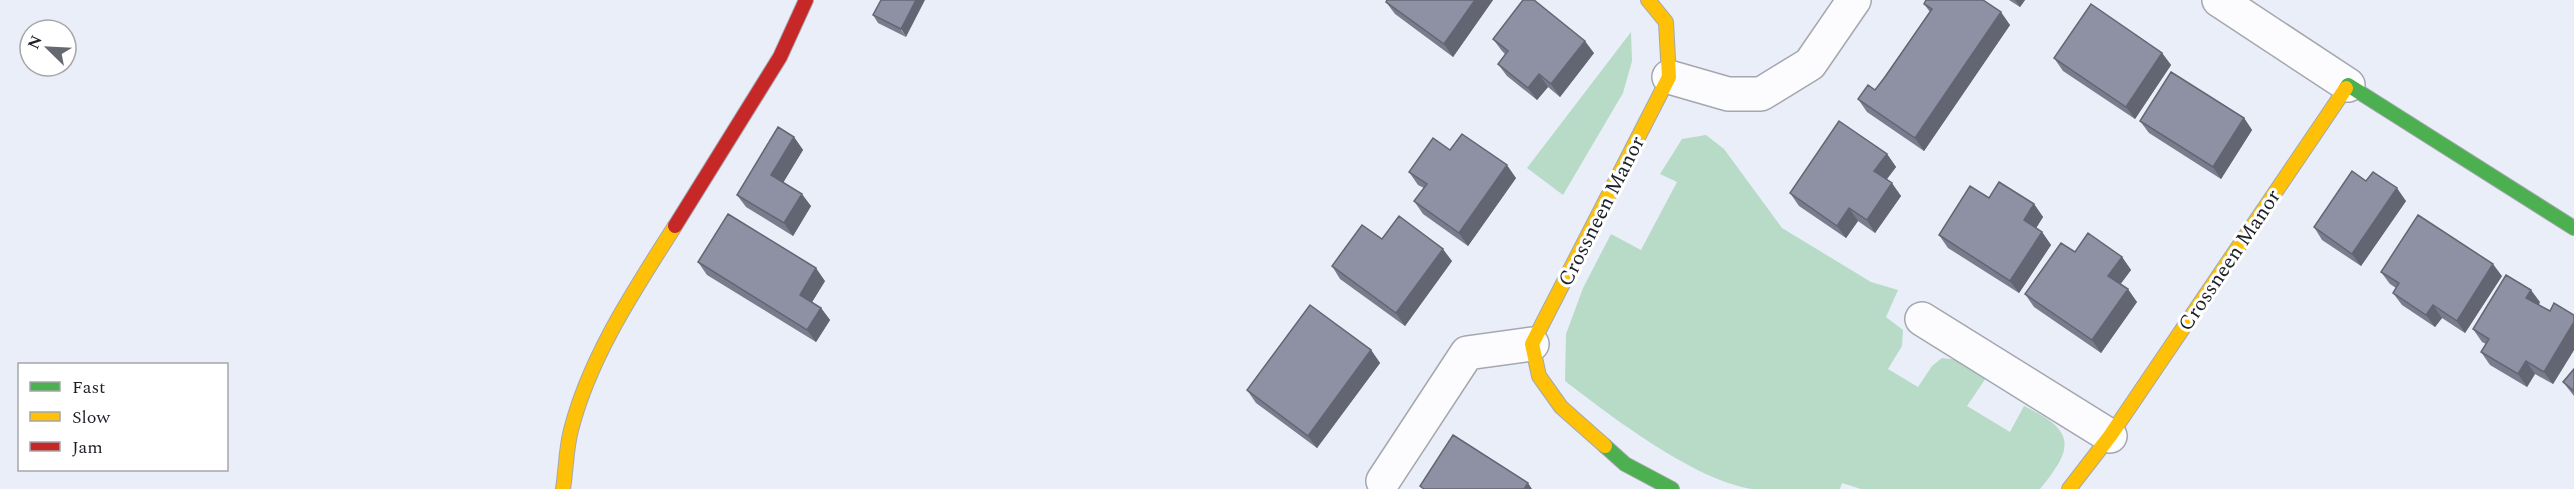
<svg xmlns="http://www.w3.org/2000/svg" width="2574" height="489" font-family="Spectral,serif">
<rect width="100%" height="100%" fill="#eaeef8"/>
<!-- green -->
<path fill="#b7dbc7" d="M 1631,32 L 1632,61 L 1623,93 L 1563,195 L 1527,168 Z
M 1706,135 L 1724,149 L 1782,228 L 1871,282 L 1898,290 L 1886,317 L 1903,330 L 1902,346 L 1888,369 L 1918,387 L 1932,366 L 1942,358 L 1958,360 L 1986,378 L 1967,406 L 2010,432 L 2024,406 C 2074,430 2076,446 2040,489 L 1861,489 L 1842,483 L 1840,489 C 1812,489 1780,489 1752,489 C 1694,480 1612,417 1565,381 L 1566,334 L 1583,288 L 1611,234 L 1641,250 L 1677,182 L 1660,174 L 1682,139 Z"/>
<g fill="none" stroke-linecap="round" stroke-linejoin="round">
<!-- street casing -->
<g stroke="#a4a7af" stroke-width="36">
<path id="street" d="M 2219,0 L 2348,85
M 1669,77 L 1728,94 L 1761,94 L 1810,64 L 1854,0
M 1922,319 L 2110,436
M 1383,481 L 1467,353 L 1532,344"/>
</g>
<!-- fast casing -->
<g stroke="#a4a7af" stroke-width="16">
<path id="fast" d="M 2346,88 L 2348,85 L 2574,228
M 1605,446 L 1625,464 L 1672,489"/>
</g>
<!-- slow casing -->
<g stroke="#a4a7af" stroke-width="16">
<path id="slow" d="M 1605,446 L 1561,407 L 1539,376 L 1532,344 L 1669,77 L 1666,22 L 1648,0
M 563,489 C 566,470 566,449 571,430 C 590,356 635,289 675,226
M 2069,489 L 2110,436 L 2346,88"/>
</g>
<!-- jam casing -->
<g stroke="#a4a7af" stroke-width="16">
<path id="jam" d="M 675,226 L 780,57 L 806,0"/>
</g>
<!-- street -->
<use href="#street" stroke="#fcfcfe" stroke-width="33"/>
<!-- fast -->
<use href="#fast" stroke="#4caf50" stroke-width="14"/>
<!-- slow -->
<use href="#slow" stroke="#ffc107" stroke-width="14"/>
<!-- jam -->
<use href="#jam" stroke="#c62828" stroke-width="14"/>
</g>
<!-- wall -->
<path fill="#7a7c8d" d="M 881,0 L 906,37 L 878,23 L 873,15 Z
M 1387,0 L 1493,0 L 1453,57 L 1395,14 L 1386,2 Z
M 2009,0 L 2025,0 L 2020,7 Z
M 1924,4 L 2010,25 L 1924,151 L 1867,112 L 1858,99 L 1875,90 L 1930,12 Z
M 1493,39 L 1594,53 L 1560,97 L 1548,87 L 1537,100 L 1507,76 L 1498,64 L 1505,54 L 1502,51 Z
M 2162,53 L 2171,65 L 2135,119 L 2063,71 L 2054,58 Z
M 2244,118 L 2252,130 L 2221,179 L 2149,133 L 2140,121 Z
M 794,137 L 803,150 L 783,182 L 811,206 L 793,236 L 746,207 L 737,195 Z
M 1450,150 L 1516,178 L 1468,246 L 1423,214 L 1414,201 L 1424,188 L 1418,185 L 1409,172 Z
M 1887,154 L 1896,167 L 1887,179 L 1901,196 L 1875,233 L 1858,221 L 1846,238 L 1799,206 L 1790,193 Z
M 2366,181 L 2406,201 L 2361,266 L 2322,240 L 2314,227 Z
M 2034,204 L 2043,217 L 2036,228 L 2042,232 L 2051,245 L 2019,293 L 1948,248 L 1939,235 Z
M 1382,239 L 1452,261 L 1405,326 L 1340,279 L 1332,266 Z
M 2075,252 L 2122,257 L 2131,270 L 2120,284 L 2137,302 L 2101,353 L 2034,307 L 2025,294 Z
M 698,262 L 825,281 L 812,302 L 821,308 L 830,320 L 816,342 L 707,275 Z
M 2381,272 L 2502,276 L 2465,333 L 2442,318 L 2435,327 L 2402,305 L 2393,293 L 2396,288 L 2390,284 Z
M 2540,302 L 2539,305 L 2550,311 L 2574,315 L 2574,350 L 2553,384 L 2535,374 L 2527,387 L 2490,365 L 2481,352 L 2486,344 L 2482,342 L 2473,329 Z
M 1371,350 L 1380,363 L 1317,448 L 1256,403 L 1247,390 Z
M 2574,369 L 2574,396 L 2563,382 Z"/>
<!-- shaded-wall -->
<path fill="#636573" d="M 916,0 L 925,0 L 906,37 L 901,29 Z
M 1475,0 L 1493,0 L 1453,57 L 1444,44 Z
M 2015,0 L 2025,0 L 2020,7 Z
M 2001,12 L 2010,25 L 1924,151 L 1915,138 Z
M 1585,41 L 1594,53 L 1560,97 L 1551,84 Z
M 2162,53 L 2171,65 L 2135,119 L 2126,107 Z
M 1539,74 L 1548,87 L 1537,100 L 1528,88 Z
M 2244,118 L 2252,130 L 2221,179 L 2213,167 Z
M 794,137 L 803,150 L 780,188 L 771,175 Z
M 1887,154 L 1896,167 L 1883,184 L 1874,171 Z
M 1507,165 L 1516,178 L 1468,246 L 1459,233 Z
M 1892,183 L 1901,196 L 1875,233 L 1867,220 Z
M 2397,188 L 2406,201 L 2361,266 L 2352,254 Z
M 802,194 L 811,206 L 793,236 L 784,223 Z
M 2034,204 L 2043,217 L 2033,233 L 2024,220 Z
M 1849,208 L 1858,221 L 1846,238 L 1837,226 Z
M 2042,232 L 2051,245 L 2019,293 L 2010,281 Z
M 1443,249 L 1452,261 L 1405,326 L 1396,313 Z
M 2122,257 L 2131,270 L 2117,289 L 2108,276 Z
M 2493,264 L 2502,276 L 2465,333 L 2457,321 Z
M 816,268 L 825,281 L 809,307 L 800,295 Z
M 2128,289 L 2137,302 L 2101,353 L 2092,340 Z
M 2531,290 L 2540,302 L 2535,310 L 2526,298 Z
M 2433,305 L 2442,318 L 2435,327 L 2426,315 Z
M 821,308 L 830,320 L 816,342 L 807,330 Z
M 2574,322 L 2574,350 L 2553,384 L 2544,372 Z
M 1371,350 L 1380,363 L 1317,448 L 1308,436 Z
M 2526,361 L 2535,374 L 2527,387 L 2518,374 Z
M 1528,483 L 1532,489 L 1524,489 Z"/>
<!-- building -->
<path fill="#8e90a4" stroke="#636573" stroke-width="1.5" d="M 881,0 L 916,0 L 901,29 L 873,15 Z
M 1387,0 L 1475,0 L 1444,44 L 1386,2 Z
M 1523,0 L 1534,0 L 1585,41 L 1551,84 L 1539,74 L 1528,88 L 1498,64 L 1508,51 L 1493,39 Z
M 1926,0 L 1983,0 L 2001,12 L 1915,138 L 1858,99 L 1868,85 L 1875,90 L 1885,77 L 1932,9 L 1924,4 Z
M 2091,4 L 2162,53 L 2126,107 L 2054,58 Z
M 2171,72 L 2244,118 L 2213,167 L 2140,121 Z
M 1839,121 L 1887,154 L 1874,171 L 1892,183 L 1867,220 L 1849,208 L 1837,226 L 1790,193 Z
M 778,127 L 794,137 L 771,175 L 802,194 L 784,223 L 737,195 Z
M 1462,134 L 1507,165 L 1459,233 L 1414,201 L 1427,184 L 1409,172 L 1433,138 L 1450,150 Z
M 2352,171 L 2366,181 L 2373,172 L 2397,188 L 2352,254 L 2314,227 Z
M 1999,182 L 2034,204 L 2024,220 L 2042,232 L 2010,281 L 1939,235 L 1970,186 L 1989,198 Z
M 728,214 L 816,268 L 800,295 L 821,308 L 807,330 L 698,262 Z
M 2418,215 L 2493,264 L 2457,321 L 2433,305 L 2426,315 L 2393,293 L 2399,283 L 2381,272 Z
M 1399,216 L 1443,249 L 1396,313 L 1332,266 L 1362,225 L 1382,239 Z
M 2088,233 L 2122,257 L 2108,276 L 2128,289 L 2092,340 L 2025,294 L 2061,243 L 2075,252 Z
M 2506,275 L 2531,290 L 2526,298 L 2550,311 L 2554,303 L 2574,315 L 2574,322 L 2544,372 L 2526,361 L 2518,374 L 2481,352 L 2489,339 L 2473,329 Z
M 1310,305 L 1371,350 L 1308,436 L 1247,390 Z
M 2574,369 L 2574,391 L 2563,382 Z
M 1453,435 L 1528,483 L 1524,489 L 1424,489 L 1420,486 Z"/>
<g text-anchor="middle" stroke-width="6" stroke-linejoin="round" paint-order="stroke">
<!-- street labels -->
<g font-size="21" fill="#1e2027" stroke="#fff">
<text transform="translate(1601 211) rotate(-63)" y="7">Crossneen Manor</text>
<text transform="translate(2229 260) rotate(-56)" y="7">Crossneen Manor</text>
</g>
</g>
<!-- legend -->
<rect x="18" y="363" width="210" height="108" fill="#ffffff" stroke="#a5a6a9" stroke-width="1.5"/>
<rect x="30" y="382" width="30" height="9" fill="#4caf50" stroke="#a5a6a9" stroke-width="1.5"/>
<text x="72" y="393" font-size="18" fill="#1e2027">Fast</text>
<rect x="30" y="412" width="30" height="9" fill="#ffc107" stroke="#a5a6a9" stroke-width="1.5"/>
<text x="72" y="423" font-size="18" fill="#1e2027">Slow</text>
<rect x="30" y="442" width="30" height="9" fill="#c62828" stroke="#a5a6a9" stroke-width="1.5"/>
<text x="72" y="453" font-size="18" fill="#1e2027">Jam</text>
<!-- north arrow -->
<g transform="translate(48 48) rotate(294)"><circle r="28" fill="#ffffff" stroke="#a5a6a9" stroke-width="1.5"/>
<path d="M0-4.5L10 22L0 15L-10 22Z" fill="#656870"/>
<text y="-9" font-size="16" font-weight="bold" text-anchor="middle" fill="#1e2027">N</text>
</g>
</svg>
